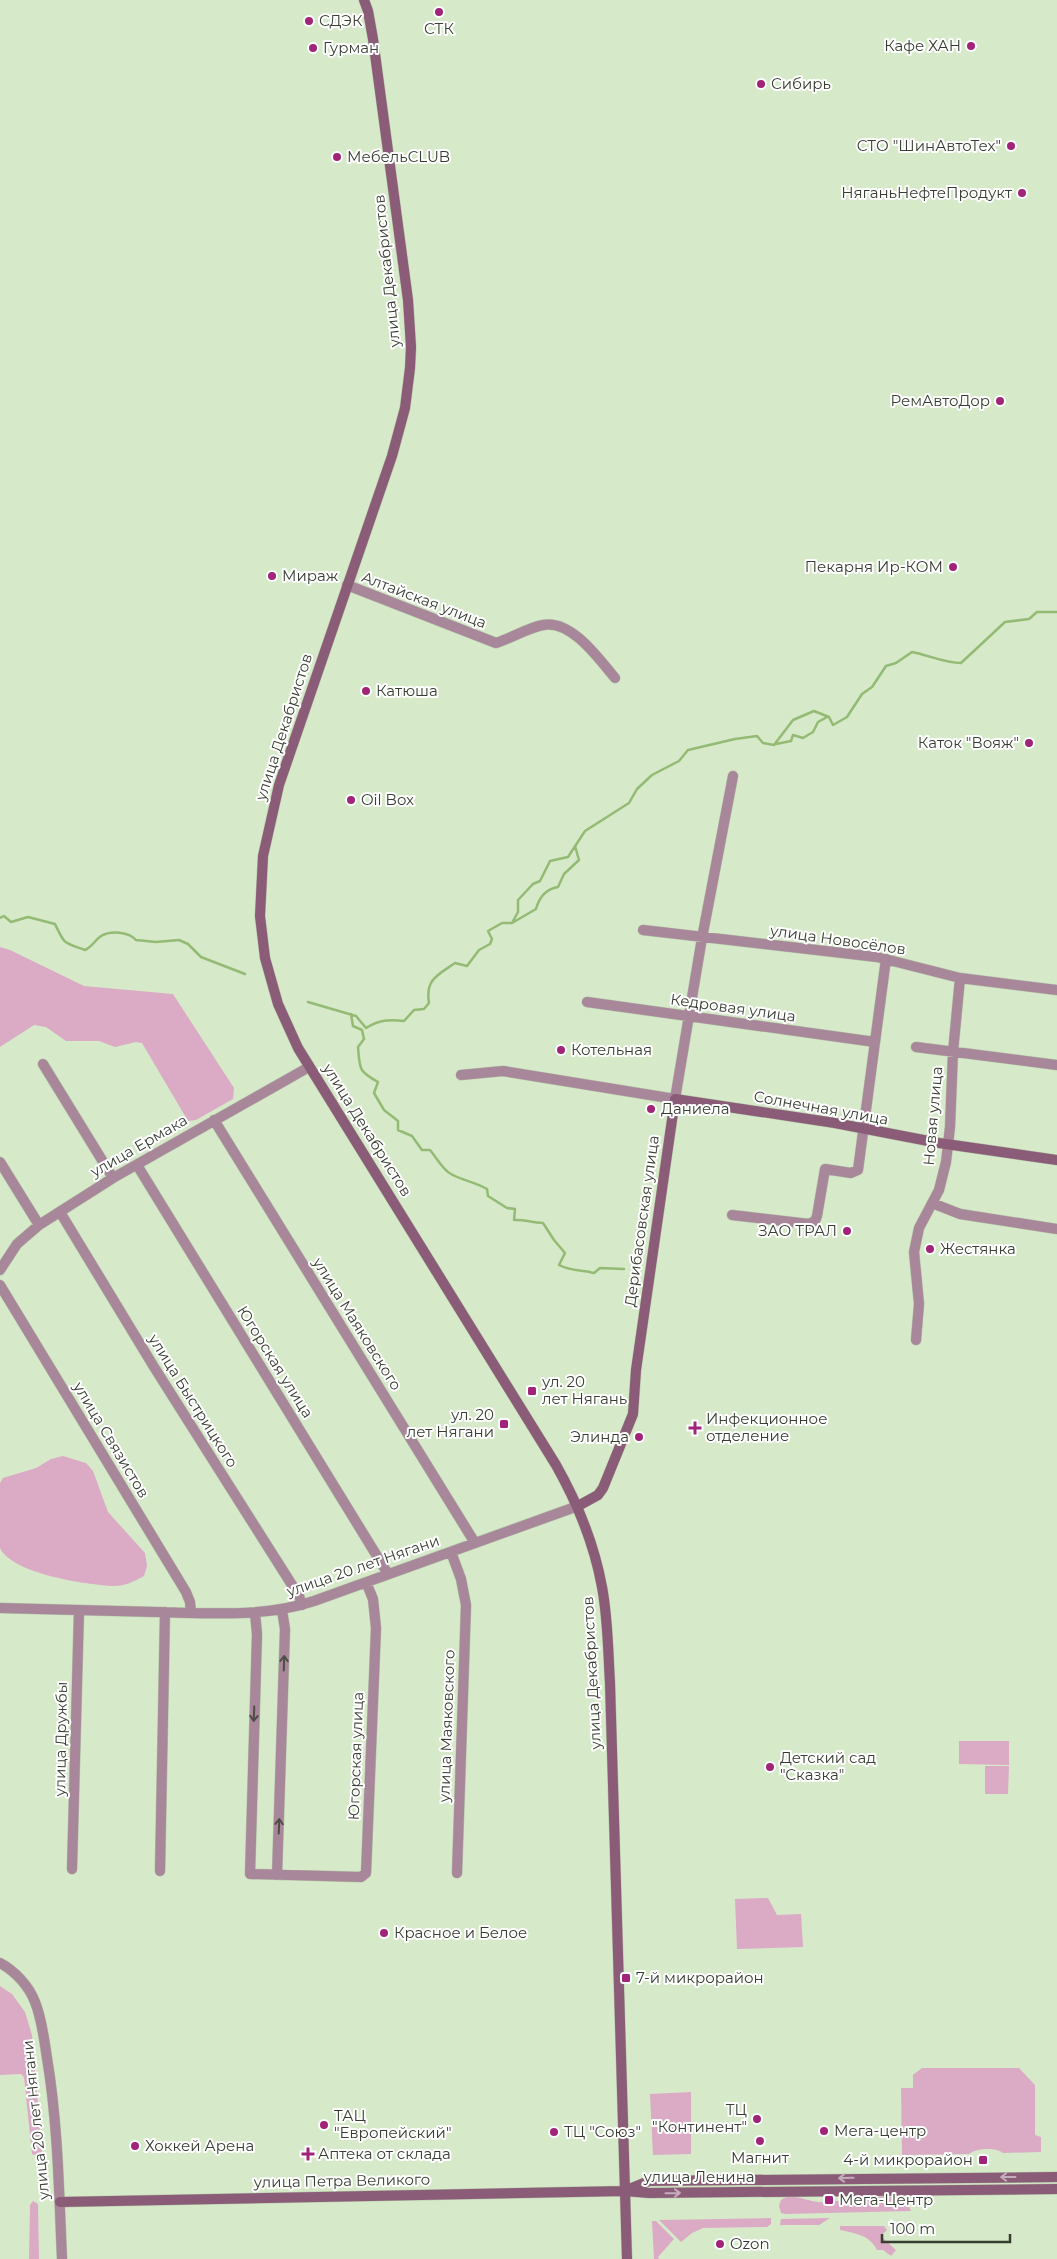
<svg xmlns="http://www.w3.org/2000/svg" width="1057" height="2259" font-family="Montserrat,sans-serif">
<rect width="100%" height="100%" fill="#d6e9c9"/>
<!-- green -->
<path fill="#dbabc6" d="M 0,947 L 10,950 L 84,986 L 173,994 L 234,1088 L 233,1099 L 196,1120 L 188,1121 L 142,1043 L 136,1042 L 115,1047 L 99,1041 L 66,1041 L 46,1027 L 34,1025 L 0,1047 Z
M 63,1456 L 86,1463 L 93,1471 L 108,1512 L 145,1553 L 147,1566 L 144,1576 C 135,1581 125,1586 114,1586 C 88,1585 12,1574 0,1548 L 0,1483 L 3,1478 L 36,1468 L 51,1459 Z
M 959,1741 L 1009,1741 L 1009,1765 L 959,1764 Z
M 985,1766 L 1009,1766 L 1008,1794 L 985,1794 Z
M 768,1898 L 777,1915 L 801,1914 L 803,1947 L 737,1949 L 735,1899 Z
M 0,1986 L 12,1994 L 25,2012 L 32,2035 L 42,2153 L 40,2157 L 32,2154 L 24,2077 L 21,2074 L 0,2075 Z
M 922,2068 L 1019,2068 L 1035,2085 L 1035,2135 L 1041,2137 L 1041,2152 L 1003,2153 C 996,2147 976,2148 969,2154 L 902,2155 L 901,2088 L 913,2088 L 913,2075 Z
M 691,2092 L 691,2154 L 653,2155 L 650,2094 Z
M 900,2197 L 907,2202 L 911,2211 L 785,2214 L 781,2213 L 779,2206 L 781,2200 C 791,2192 807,2201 818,2202 C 830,2203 842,2200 853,2198 C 868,2195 885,2197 900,2197 Z
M 33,2201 L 38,2204 L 39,2259 L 29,2259 L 30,2205 Z
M 771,2218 L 771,2224 L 767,2227 L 703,2228 L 692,2233 L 681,2242 L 659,2220 Z
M 830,2218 L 819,2225 L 780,2225 L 781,2219 Z
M 652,2221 L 656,2221 L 674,2239 L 658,2257 L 659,2259 L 654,2259 Z
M 840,2226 L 884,2226 L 887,2230 L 881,2236 L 896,2250 L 891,2256 L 883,2250 L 877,2250 C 870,2235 854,2233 840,2230 Z"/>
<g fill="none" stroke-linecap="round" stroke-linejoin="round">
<!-- stream -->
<path stroke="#93bb73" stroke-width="2.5" d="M 776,744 L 791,741 L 793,735 L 803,738 L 813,732 L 818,722 L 827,717
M 0,918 L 4,916 L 11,922 L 28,917 L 55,924 C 65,945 63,942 85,950 C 92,947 95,940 101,936 C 111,930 129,932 136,940 L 156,942 L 179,940 L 188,944 L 201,957 L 245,974
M 512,923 L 536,909 C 539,898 546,889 558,887 L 564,874 L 579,860 L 575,846
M 308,1002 L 356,1016 L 366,1028 C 379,1020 389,1019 404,1021 L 414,1010 L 424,1009 L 429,1003 C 425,979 438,975 455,963 L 467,966 L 479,950 L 490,944 L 492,939 L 488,931 L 502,923 L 512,923 L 518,912 L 518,900 L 533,884 L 540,881 L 550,861 L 568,857 L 585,831 L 629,803 L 637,789 L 652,775 L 679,761 L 688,750 L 735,739 L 757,736 L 763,743 L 774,745 L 793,720 L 814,711 L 829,717 L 833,725 L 847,717 L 862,694 L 872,687 L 886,666 L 896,663 L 912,652 C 928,655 945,663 961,663 L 1005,622 L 1029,619 L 1037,612 L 1057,612
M 351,1014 L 353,1026 L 362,1030 L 364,1039 L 358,1047 C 360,1069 358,1071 378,1082 L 374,1093 L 384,1110 L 398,1121 L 398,1130 L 412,1136 L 422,1150 L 430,1150 C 436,1157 443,1170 451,1174 C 463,1181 476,1182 487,1189 L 488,1196 L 507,1208 L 515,1209 L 514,1220 C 524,1219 532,1223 543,1223 L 554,1240 L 565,1253 L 559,1265 C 570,1271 582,1270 594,1273 L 600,1268 L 624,1269"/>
<!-- street casing -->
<g stroke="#b6c7ab" stroke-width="11">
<path id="street" d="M 347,585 L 496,643 C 512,638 527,628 543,625 C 571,619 599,659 615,678
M 643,930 L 877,957 L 960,978 L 1057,990
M 587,1002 L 875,1042
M 916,1047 L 1057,1065
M 43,1064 L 113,1178
M 461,1075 L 503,1071 L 675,1099 L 702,938 L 733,776
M 214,1120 L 475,1543
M 0,1162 L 39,1225
M 137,1165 L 388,1574
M 932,1203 L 960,1214 L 1057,1229
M 60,1212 L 154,1367 L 299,1596 L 302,1605
M 732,1215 L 809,1224 L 815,1221 L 817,1216 L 825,1169 L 851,1173 L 858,1170 L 886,959
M 0,1270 L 17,1244 L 39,1225 L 113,1178 L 309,1067
M 0,1285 L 186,1592 L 190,1602 L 191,1613
M 916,1340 L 919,1304 L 914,1252 L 919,1228 L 939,1190 L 946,1162 L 950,1127 L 953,1052 L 960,978
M 451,1552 L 461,1579 L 466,1605 L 457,1873
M 0,1608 C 52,1609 104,1611 156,1612 C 208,1613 263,1618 314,1601 L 578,1506
M 255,1613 L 257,1634 L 250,1874 L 361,1877 L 366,1873 L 376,1628 L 373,1599 L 366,1582
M 72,1869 L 79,1610
M 160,1871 L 165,1612
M 277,1875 L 285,1629 L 282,1610
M 0,1963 C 15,1971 29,1986 35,2002 C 42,2019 44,2039 47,2058 C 58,2124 59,2192 62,2259"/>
</g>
<!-- secondary casing -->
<g stroke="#b6c7ab" stroke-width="11">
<path id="secondary" d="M 364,0 L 368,11 L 373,39 L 408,300 L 411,347 L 410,368 L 405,408 L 392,456 L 279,785 L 263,856 L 260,916 L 265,958 L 278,1004 L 298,1048 L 556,1465 C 578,1504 594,1543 602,1587 C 608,1618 608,1651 610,1683 L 627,2259
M 578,1506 L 598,1495 L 603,1488 L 633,1414 L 636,1370 L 675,1099 L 835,1123 L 939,1143 L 1057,1160
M 627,2190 L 649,2181 L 1057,2177
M 60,2202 L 625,2191 L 649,2193 L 1057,2189"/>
</g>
<!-- street -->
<use href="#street" stroke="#a9879a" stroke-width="10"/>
<!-- secondary -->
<use href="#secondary" stroke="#8b5c77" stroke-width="10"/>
</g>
<!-- one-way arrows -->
<defs><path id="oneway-shaft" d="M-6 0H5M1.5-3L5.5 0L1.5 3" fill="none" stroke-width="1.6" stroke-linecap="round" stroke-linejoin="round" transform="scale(1.25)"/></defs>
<g stroke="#4e4d46">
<use href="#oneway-shaft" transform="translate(284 1663) rotate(-88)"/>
<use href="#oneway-shaft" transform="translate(254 1714) rotate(92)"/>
<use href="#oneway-shaft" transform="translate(279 1826) rotate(-88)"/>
</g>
<g stroke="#c5aebb">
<use href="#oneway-shaft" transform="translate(1008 2177) rotate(180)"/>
<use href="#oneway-shaft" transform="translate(846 2178) rotate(179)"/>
<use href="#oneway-shaft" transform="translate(673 2193) rotate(-1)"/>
</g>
<!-- markers -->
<g fill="#a12479" stroke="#fff" stroke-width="2">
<circle cx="439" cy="12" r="5"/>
<circle cx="309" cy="21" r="5"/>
<circle cx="971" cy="46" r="5"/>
<circle cx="313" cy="48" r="5"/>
<circle cx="761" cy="84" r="5"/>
<circle cx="1011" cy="146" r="5"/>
<circle cx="337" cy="157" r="5"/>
<circle cx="1022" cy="193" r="5"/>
<circle cx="1000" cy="401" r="5"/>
<circle cx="953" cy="567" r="5"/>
<circle cx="272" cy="576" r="5"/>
<circle cx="366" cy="691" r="5"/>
<circle cx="1029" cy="743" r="5"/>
<circle cx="351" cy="800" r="5"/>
<circle cx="561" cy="1050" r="5"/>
<circle cx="651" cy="1109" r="5"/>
<circle cx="847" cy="1231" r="5"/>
<circle cx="930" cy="1249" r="5"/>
<rect x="527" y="1386" width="10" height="10" rx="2.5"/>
<rect x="499" y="1419" width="10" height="10" rx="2.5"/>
<path d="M692.5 1420.5h5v5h5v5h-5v5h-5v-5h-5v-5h5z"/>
<circle cx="639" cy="1437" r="5"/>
<circle cx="770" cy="1767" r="5"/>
<circle cx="384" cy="1933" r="5"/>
<rect x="621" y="1973" width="10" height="10" rx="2.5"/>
<circle cx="757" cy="2119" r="5"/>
<circle cx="324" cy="2125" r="5"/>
<circle cx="824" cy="2131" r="5"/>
<circle cx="554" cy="2132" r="5"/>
<circle cx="760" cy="2141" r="5"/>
<circle cx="135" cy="2146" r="5"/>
<path d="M305.5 2146.5h5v5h5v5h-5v5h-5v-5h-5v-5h5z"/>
<rect x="978" y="2155" width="10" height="10" rx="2.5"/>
<rect x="824" y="2195" width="10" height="10" rx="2.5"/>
<circle cx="720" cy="2244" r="5"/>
</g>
<g text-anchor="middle" stroke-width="4" stroke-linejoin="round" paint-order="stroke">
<!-- poi labels -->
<g font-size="15" fill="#373e31" stroke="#fff" text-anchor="start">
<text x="319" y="26">СДЭК</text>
<text x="439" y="34" text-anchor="middle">СТК</text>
<text x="961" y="51" text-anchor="end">Кафе ХАН</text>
<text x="323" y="53">Гурман</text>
<text x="771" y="89">Сибирь</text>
<text x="1001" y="151" text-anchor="end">СТО "ШинАвтоТех"</text>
<text x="347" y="162">МебельCLUB</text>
<text x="1012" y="198" text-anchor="end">НяганьНефтеПродукт</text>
<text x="990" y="406" text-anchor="end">РемАвтоДор</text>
<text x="943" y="572" text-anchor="end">Пекарня Ир-КОМ</text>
<text x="282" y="581">Мираж</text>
<text x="376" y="696">Катюша</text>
<text x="1019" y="748" text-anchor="end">Каток "Вояж"</text>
<text x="361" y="805">Oil Box</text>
<text x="571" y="1055">Котельная</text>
<text x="661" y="1114">Даниела</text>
<text x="837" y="1236" text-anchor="end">ЗАО ТРАЛ</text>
<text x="940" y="1254">Жестянка</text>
<text x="542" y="1387">ул. 20<tspan x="542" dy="17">лет Нягань</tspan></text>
<text x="494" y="1420" text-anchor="end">ул. 20<tspan x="494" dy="17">лет Нягани</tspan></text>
<text x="706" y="1424">Инфекционное<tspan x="706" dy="17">отделение</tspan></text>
<text x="629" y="1442" text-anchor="end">Элинда</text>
<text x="780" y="1763">Детский сад<tspan x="780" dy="17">"Сказка"</tspan></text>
<text x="394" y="1938">Красное и Белое</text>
<text x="636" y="1983">7-й микрорайон</text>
<text x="747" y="2115" text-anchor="end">ТЦ<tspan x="747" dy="17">"Континент"</tspan></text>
<text x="334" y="2121">ТАЦ<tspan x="334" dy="17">"Европейский"</tspan></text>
<text x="834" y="2136">Мега-центр</text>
<text x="564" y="2137">ТЦ "Союз"</text>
<text x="145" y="2151">Хоккей Арена</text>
<text x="318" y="2159">Аптека от склада</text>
<text x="760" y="2163" text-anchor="middle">Магнит</text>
<text x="973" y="2165" text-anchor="end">4-й микрорайон</text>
<text x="839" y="2205">Мега-Центр</text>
<text x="730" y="2249">Ozon</text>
</g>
<!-- street labels -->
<g font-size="15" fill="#373e31" stroke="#fff">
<text transform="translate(387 271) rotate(-96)" y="5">улица Декабристов</text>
<text transform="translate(424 600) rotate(21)" y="5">Алтайская улица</text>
<text transform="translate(284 727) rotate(-72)" y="5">улица Декабристов</text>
<text transform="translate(838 940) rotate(8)" y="5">улица Новосёлов</text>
<text transform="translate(733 1008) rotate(8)" y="5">Кедровая улица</text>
<text transform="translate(821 1108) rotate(10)" y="5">Солнечная улица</text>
<text transform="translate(933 1116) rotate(-85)" y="5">Новая улица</text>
<text transform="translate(367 1130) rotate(58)" y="5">улица Декабристов</text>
<text transform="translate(139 1146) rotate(-30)" y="5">улица Ермака</text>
<text transform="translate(642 1221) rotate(-82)" y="5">Дерибасовская улица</text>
<text transform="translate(357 1324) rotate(58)" y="5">улица Маяковского</text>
<text transform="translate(275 1362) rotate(58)" y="5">Югорская улица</text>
<text transform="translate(193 1401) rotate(58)" y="5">улица Быстрицкого</text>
<text transform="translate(111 1440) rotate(59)" y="5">улица Связистов</text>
<text transform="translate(363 1566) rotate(-19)" y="5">улица 20 лет Нягани</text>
<text transform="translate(592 1673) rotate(-93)" y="5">улица Декабристов</text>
<text transform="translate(447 1726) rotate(-88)" y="5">улица Маяковского</text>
<text transform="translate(61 1739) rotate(-89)" y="5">улица Дружбы</text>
<text transform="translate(356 1756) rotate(-88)" y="5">Югорская улица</text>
<text transform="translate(36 2120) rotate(-96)" y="5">улица 20 лет Нягани</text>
<text x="699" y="2182">улица Ленина</text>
<text transform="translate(342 2181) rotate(-1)" y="5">улица Петра Великого</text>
</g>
</g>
<!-- scale -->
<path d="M882 2234v8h128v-8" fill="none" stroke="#373e31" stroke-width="2.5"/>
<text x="890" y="2234" font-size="15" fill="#373e31" stroke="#ffffff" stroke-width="4" paint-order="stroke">100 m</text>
</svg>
